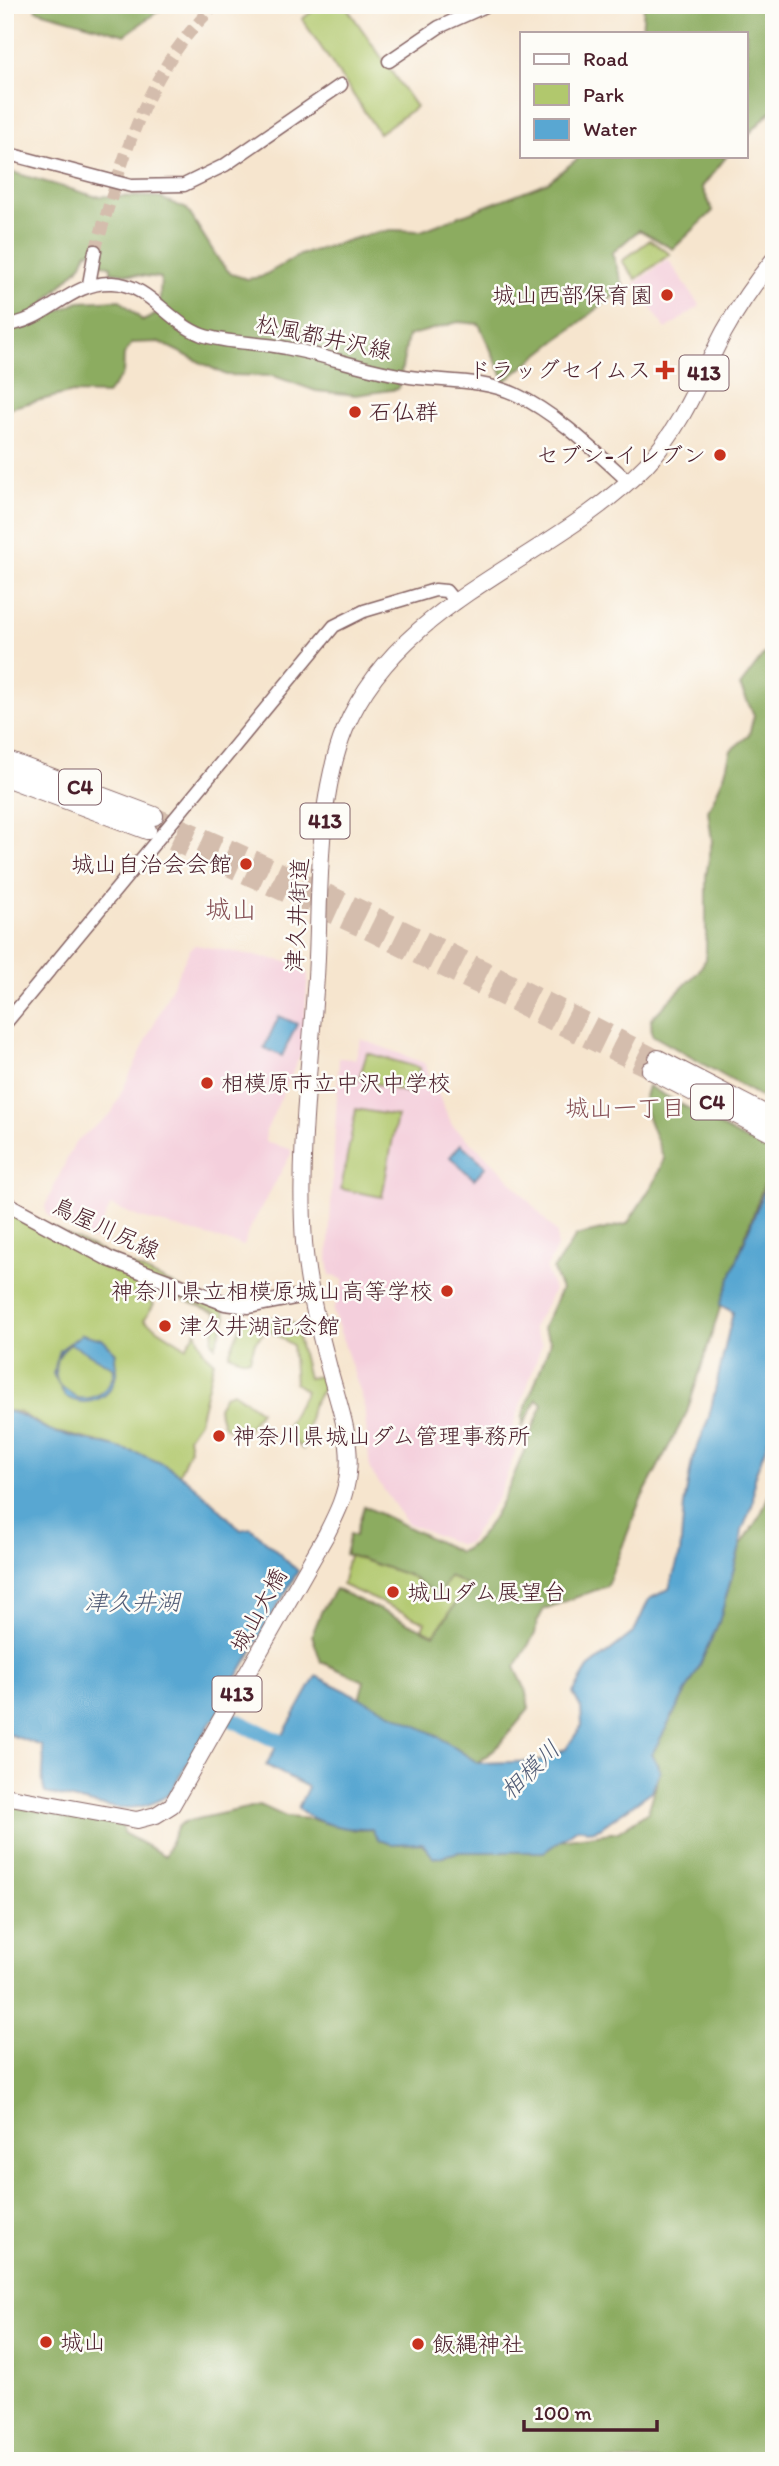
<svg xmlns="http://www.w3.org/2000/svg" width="779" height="2466" font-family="Itim,'Klee One',sans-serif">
<rect width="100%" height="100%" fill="#fdfcf7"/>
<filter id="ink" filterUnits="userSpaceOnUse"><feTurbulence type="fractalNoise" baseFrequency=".0143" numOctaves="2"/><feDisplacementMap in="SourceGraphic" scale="14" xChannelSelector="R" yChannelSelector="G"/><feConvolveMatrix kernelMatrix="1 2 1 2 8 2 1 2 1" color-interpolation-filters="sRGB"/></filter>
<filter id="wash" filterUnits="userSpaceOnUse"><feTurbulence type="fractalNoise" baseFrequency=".00686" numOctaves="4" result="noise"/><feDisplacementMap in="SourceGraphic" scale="28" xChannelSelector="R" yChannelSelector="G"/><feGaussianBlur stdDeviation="1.57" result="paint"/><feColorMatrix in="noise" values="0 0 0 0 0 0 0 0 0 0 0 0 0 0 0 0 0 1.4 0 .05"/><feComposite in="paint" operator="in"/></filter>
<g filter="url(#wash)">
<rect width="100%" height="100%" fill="#f6e5ce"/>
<!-- built -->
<path fill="#f4cfdc" d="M 668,259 L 700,306 L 666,329 L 634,284 Z
M 195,945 L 300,964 L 305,969 L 308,975 L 302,1051 L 266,1131 L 265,1142 L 290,1149 L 292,1152 L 248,1232 L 244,1246 L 138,1217 L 111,1205 L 93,1241 L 47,1215 L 45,1206 L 75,1142 L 111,1114 L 190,949 Z
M 361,1039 L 424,1063 L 452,1125 L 501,1170 L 557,1233 L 557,1247 L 546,1269 L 554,1290 L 533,1328 L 542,1344 L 510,1436 L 519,1443 L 499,1496 L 468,1543 L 460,1545 L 407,1523 L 370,1470 L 364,1403 L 333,1311 L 344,1280 L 330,1275 L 328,1259 L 339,1058 L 355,1059 Z"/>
<!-- green -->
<path fill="#b1c86d" stroke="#7e744c" stroke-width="2" d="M 321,5 L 345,5 L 416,107 L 379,133 L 302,19 Z
M 650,240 L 670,254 L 636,279 L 622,261 Z
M 367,1053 L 420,1068 L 412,1094 L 359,1079 Z
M 356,1109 L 397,1116 L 382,1197 L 341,1189 Z
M 5,1206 L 223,1308 L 226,1317 L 215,1346 L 212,1341 L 217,1313 L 148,1286 L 143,1297 L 154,1304 L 144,1320 L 186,1347 L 196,1331 L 204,1352 L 214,1361 L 199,1421 L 188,1437 L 190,1449 L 179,1474 L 153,1461 L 96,1441 L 51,1431 L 19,1412 L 5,1411 Z
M 244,1317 L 283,1318 L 295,1325 L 308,1378 L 321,1376 L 324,1387 L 312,1406 L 303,1449 L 284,1432 L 306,1391 L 295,1383 L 292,1345 L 267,1329 L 255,1342 L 250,1359 L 241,1359 L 229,1354 Z
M 233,1392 L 260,1411 L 242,1438 L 223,1425 L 218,1407 L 225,1395 Z
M 349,1555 L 408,1575 L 439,1596 L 449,1576 L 468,1586 L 434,1635 L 422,1629 L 425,1622 L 342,1585 Z"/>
<!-- forest -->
<path fill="#8cac60" stroke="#6b6646" stroke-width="2" fill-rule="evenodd" d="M 35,5 L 167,5 L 125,35 L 36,10 Z
M 644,5 L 774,5 L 774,108 L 746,137 L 746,33 L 642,33 Z
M 581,156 L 727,156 L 702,187 L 713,211 L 673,249 L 639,230 L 612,253 L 624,288 L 505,381 L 479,324 L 458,322 L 408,336 L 398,389 L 356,395 L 316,391 L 274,376 L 226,375 L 159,342 L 132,343 L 124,355 L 123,374 L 107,394 L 69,393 L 5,409 L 5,170 L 94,196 L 158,197 L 187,209 L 220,262 L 231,274 L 247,279 L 261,277 L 300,255 L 366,235 L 391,230 L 421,231 L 548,182 ZM 103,250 L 100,263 L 111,267 L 111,272 L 161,278 L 159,313 L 143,321 L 120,300 L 79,302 L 59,311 L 46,301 L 82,264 L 87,252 Z
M 774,651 L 774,1147 L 769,1170 L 721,1305 L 687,1412 L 640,1501 L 607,1586 L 544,1609 L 537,1622 L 535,1634 L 515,1667 L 525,1688 L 529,1709 L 500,1744 L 478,1763 L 434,1734 L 359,1700 L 364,1681 L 321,1662 L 312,1635 L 322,1610 L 335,1589 L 434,1635 L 468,1586 L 449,1576 L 439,1596 L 408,1575 L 345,1554 L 350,1534 L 355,1536 L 364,1506 L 459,1552 C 496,1541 527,1439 543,1404 L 537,1399 L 522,1428 L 523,1415 L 549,1346 L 550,1340 L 543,1328 L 561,1289 L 553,1270 L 576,1236 L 627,1224 L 655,1181 L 664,1159 L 643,1104 L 648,1086 L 749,1142 L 768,1101 L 652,1035 L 651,1019 L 698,972 L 706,959 L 706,876 L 712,841 L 708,811 L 724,776 L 731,750 L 749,735 L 754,715 L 740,686 L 764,654 Z
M 774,1482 L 774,2461 L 5,2461 L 5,1804 L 123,1826 L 123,1833 L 165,1856 L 178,1826 L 184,1822 L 260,1805 L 286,1817 L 310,1819 L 356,1830 L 373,1829 L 390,1844 L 422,1843 L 434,1858 L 459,1852 L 544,1852 L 560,1840 L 618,1832 L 648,1812 L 660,1772 L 652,1754 L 698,1669 L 719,1622 L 740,1547 L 761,1514 Z"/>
<!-- water -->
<path fill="#59a7d2" stroke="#52637e" stroke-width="2" fill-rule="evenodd" d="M 279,1016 L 297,1024 L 282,1056 L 264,1048 Z
M 461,1144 L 486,1166 L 474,1179 L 450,1157 Z
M 774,1164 L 774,1425 L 754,1478 L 753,1503 L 742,1531 L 740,1547 L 719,1622 L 698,1669 L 652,1754 L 660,1771 L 652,1791 L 600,1828 L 591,1831 L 578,1828 L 544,1852 L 459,1852 L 434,1858 L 422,1843 L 390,1844 L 379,1840 L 372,1829 C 347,1830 317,1825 298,1808 L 308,1787 L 266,1765 L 316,1676 L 434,1734 L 478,1763 L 541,1761 L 566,1749 L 582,1725 L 581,1708 L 573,1693 L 588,1668 L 634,1632 L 649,1599 L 669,1589 L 680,1554 L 684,1505 L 692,1461 L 709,1417 L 733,1312 L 720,1305 Z
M 82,1334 L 102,1339 L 116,1353 C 113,1360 118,1366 116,1374 C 112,1400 85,1409 65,1396 L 53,1374 L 60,1350 ZM 71,1344 L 114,1368 C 113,1389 97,1401 77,1398 L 58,1384 C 52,1368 56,1354 71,1344 Z
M 5,1411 C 25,1413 36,1426 54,1432 C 95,1443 145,1449 181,1475 C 202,1491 221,1511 241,1530 L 251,1528 L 298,1571 L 170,1793 C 135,1822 86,1801 45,1793 C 39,1776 47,1763 42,1746 L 5,1733 Z"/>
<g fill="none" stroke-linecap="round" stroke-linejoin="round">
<!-- river -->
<path stroke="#59a7d2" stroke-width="16" d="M 213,1710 L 297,1750"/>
</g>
</g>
<g filter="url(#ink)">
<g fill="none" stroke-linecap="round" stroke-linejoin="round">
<!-- tertiary-tunnel -->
<path stroke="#d4bdad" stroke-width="12" stroke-dasharray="12 6" stroke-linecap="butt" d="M 95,251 C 123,162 144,70 216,5"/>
<!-- motorway-tunnel -->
<path stroke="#d4bdad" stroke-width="18" stroke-dasharray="18 9" stroke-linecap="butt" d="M 154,816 C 326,888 493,973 658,1059
M 147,830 L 366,930 L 651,1070"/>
<!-- tertiary casing -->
<g stroke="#866464" stroke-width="15">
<path id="tertiary" d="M 5,12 L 8,10
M 389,61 L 439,27 L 488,5
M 5,153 L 131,186 L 184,185 L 225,165 L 341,85
M 89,284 L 95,251
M 5,325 C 45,323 70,281 112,283 C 149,284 169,323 202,335 C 228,344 260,342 286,348 C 328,356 368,371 410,377 C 445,382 482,379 515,394 C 556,413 594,450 628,481
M 5,1024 L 334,626 L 364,611 L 435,590 L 446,591 L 456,603"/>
</g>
<!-- secondary casing -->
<g stroke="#866464" stroke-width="17">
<path id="secondary" d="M 5,1203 L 109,1259 L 225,1303 L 249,1306 L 311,1294"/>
</g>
<!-- trunk casing -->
<g stroke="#866464" stroke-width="18">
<path id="trunk" d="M 5,1796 L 137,1820 L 156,1815 L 172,1805 L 326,1535 C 336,1515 346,1496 348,1473 C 352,1439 339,1405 330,1372 C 319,1330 307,1286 304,1242 C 298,1155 310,1064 316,977 C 321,898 315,803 345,729 C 400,598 553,561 646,465 C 682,427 700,378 724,332 C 738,307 755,282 774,259"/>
</g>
<!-- motorway casing -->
<g stroke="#866464" stroke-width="20">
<path id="motorway" d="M 5,760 L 154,816
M 5,777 L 147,830
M 658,1059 L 774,1119
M 651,1070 L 774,1134"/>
</g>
<!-- tertiary -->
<use href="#tertiary" stroke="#fff" stroke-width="12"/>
<!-- secondary -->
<use href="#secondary" stroke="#fff" stroke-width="14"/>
<!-- trunk -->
<use href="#trunk" stroke="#fff" stroke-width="16"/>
<!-- motorway -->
<use href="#motorway" stroke="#fff" stroke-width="18"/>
</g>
</g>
<!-- markers -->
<g fill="#c8321e" stroke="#fdfcf7" stroke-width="2.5">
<circle cx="667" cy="295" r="7"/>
<path d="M661.5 359.5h7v7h7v7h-7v7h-7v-7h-7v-7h7z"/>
<circle cx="355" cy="412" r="7"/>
<circle cx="720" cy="455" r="7"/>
<circle cx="246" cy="864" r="7"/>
<circle cx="207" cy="1083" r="7"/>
<circle cx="447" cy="1291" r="7"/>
<circle cx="165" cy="1326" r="7"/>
<circle cx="219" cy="1436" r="7"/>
<circle cx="393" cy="1592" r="7"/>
<circle cx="46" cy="2342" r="7"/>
<circle cx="418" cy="2344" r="7"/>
</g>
<g text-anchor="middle" stroke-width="5" stroke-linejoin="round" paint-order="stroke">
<!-- shield labels -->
<g fill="#fdfcf7" stroke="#806168" stroke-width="2">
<rect x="679.5" y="355.5" width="49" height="35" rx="5"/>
<rect x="59" y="769.5" width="42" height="35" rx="5"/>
<rect x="300.5" y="803.5" width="49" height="35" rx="5"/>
<rect x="691" y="1084.5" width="42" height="35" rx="5"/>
<rect x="212.5" y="1676.5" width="49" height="35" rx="5"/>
</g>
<g font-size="21" font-weight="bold" fill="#4a1f2b">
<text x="704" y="380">413</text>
<text x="80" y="794">C4</text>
<text x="325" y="828">413</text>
<text x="712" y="1109">C4</text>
<text x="237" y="1701">413</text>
</g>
<!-- poi labels -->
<g font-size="23" fill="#4a1f2b" stroke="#fdfcf7" text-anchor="start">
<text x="653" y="303" text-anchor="end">城山西部保育園</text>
<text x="651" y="378" text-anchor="end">ドラッグセイムス</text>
<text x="369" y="420">石仏群</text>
<text x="706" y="463" text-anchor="end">セブン-イレブン</text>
<text x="232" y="872" text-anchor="end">城山自治会会館</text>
<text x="221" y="1091">相模原市立中沢中学校</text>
<text x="433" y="1299" text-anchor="end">神奈川県立相模原城山高等学校</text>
<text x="179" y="1334">津久井湖記念館</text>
<text x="233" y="1444">神奈川県城山ダム管理事務所</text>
<text x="407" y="1600">城山ダム展望台</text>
<text x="60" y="2350">城山</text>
<text x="432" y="2352">飯縄神社</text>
</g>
<!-- street labels -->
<g font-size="23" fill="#4a1f2b" stroke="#fdfcf7">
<text transform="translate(324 337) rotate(12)" y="8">松風都井沢線</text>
<text transform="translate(297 915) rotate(-87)" y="8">津久井街道</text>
<text transform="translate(106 1228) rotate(25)" y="8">鳥屋川尻線</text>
<text transform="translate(258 1610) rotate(-61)" y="8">城山大橋</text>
</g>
<!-- neighbourhood labels -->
<g font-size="24" fill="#865055" stroke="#fdfcf7">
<text x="625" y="1116">城山一丁目</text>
</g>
<!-- water labels -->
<g font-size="24" font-style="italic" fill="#515c76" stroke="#fdfcf7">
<text x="132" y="1610">津久井湖</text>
<text transform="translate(530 1770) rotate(-44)" y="8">相模川</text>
</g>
<!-- quarter labels -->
<g font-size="26" fill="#865055" stroke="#fdfcf7">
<text x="231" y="918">城山</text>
</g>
</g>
<!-- margin -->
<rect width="779" height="2466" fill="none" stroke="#fdfcf7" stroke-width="28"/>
<!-- legend -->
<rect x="520" y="32" width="228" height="126" fill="#fdfcf7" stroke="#b5a4a5" stroke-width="2"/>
<rect x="534" y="54" width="35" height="10" fill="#ffffff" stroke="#b5a4a5" stroke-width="2"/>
<text x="583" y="66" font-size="21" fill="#4a1f2b">Road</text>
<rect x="534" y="84" width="35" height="21" fill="#b1c86d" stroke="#b5a4a5" stroke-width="2"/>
<text x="583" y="102" font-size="21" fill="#4a1f2b">Park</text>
<rect x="534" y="119" width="35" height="21" fill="#59a7d2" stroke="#b5a4a5" stroke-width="2"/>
<text x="583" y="136" font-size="21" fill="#4a1f2b">Water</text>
<!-- scale -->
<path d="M524 2420v10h133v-10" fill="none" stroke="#4a1f2b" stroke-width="3.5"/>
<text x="534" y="2420" font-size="21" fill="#4a1f2b" stroke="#fdfcf7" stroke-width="5" paint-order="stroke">100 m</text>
</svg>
